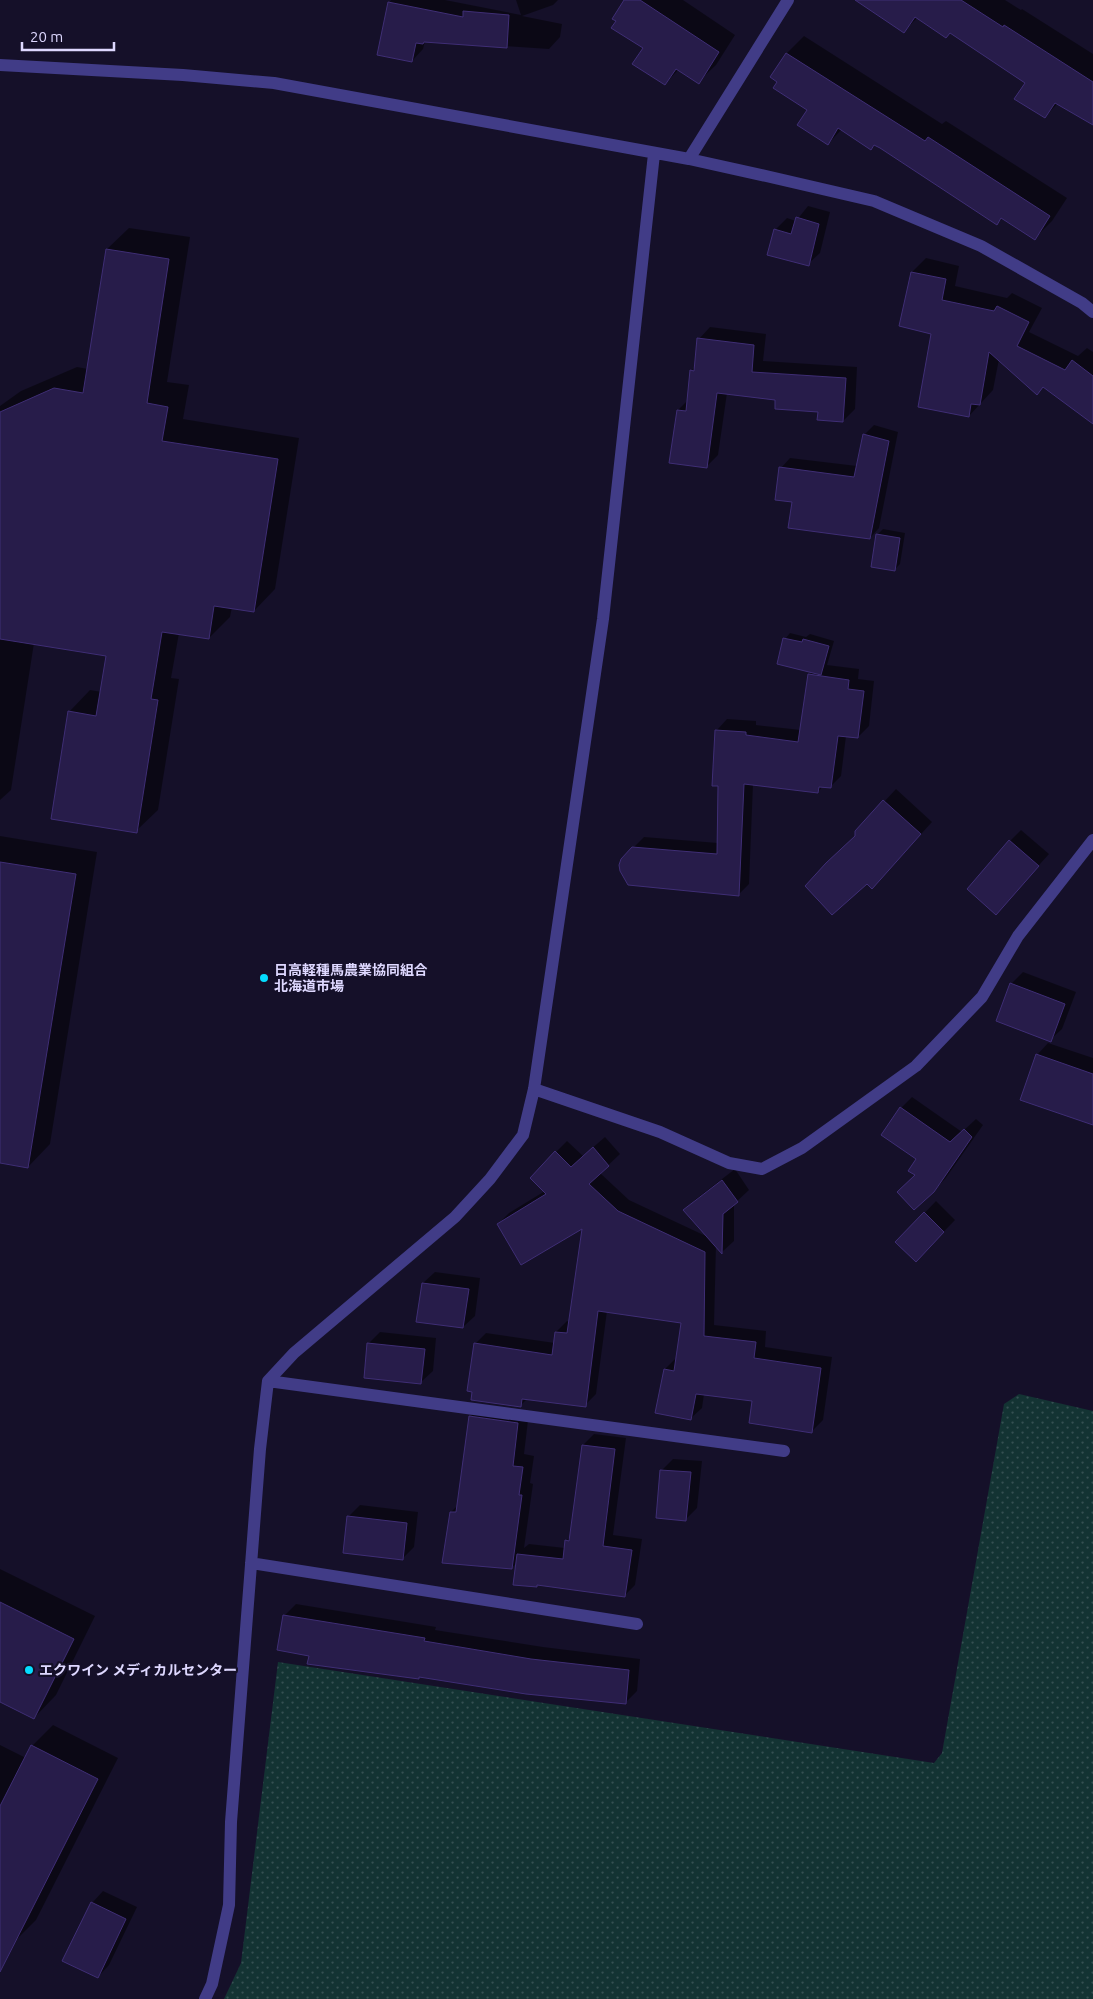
<svg xmlns="http://www.w3.org/2000/svg" width="1093" height="1999" font-family="Ubuntu,'Noto Sans JP',sans-serif">
<defs>
<pattern id="grass-dots" width="8" height="8" patternUnits="userSpaceOnUse" patternTransform="scale(1.25)"><rect width="8" height="8" fill="#133333"/><path d="M2 2h.1M6 6h.1" fill="none" stroke="#355052" stroke-width="1.8" stroke-linecap="round"/></pattern>
</defs>
<rect width="100%" height="100%" fill="#151029"/>
<!-- grass -->
<path fill="url(#grass-dots)" d="M 1019,1394 L 1093,1411 L 1093,1999 L 224,1999 L 241,1963 L 278,1662 L 934,1763 L 942,1753 L 1004,1404 Z"/>
<!-- shadow -->
<path fill="#0007" d="M 391,0 L 445,0 L 521,15 L 516,0 L 558,0 L 553,5 L 522,16 L 562,24 L 560,37 L 549,49 L 425,41 L 423,49 L 412,61 L 389,3 Z
M 626,0 L 683,0 L 735,35 L 716,65 L 698,82 L 679,69 L 665,84 L 644,48 Z
M 883,0 L 1005,0 L 1021,10 L 1022,9 L 1093,54 L 1093,116 L 1058,103 L 1045,117 L 1026,83 L 950,32 L 918,17 L 904,31 Z
M 804,36 L 942,124 L 946,121 L 1067,198 L 1052,221 L 1035,238 L 1003,218 L 997,223 L 875,145 L 871,149 L 842,129 L 828,144 L 808,109 L 772,77 L 787,53 Z
M 808,206 L 830,212 L 820,253 L 808,264 L 775,230 L 787,218 L 796,221 Z
M 129,228 L 190,237 L 167,382 L 189,385 L 183,419 L 299,438 L 275,589 L 254,611 L 232,607 L 230,617 L 209,638 L 179,633 L 171,678 L 179,679 L 158,810 L 136,831 L 69,712 L 90,690 L 102,692 L 108,655 L 34,643 L 11,790 L 0,800 L 0,406 L 21,391 L 77,367 L 88,369 L 107,249 Z
M 926,258 L 959,266 L 955,286 L 1007,298 L 1012,293 L 1042,308 L 1029,332 L 1078,356 L 1087,348 L 1093,352 L 1093,423 L 1044,386 L 999,359 L 993,390 L 969,416 L 933,333 L 900,325 L 912,272 Z
M 710,327 L 766,334 L 763,361 L 857,367 L 855,409 L 843,421 L 819,411 L 777,398 L 727,393 L 718,455 L 706,467 L 678,410 L 688,400 L 691,371 L 695,367 L 699,339 Z
M 874,425 L 898,432 L 879,528 L 870,538 L 781,468 L 790,458 L 857,466 L 864,435 Z
M 883,529 L 905,533 L 900,564 L 894,570 L 877,535 Z
M 790,633 L 806,637 L 810,634 L 834,641 L 827,665 L 859,669 L 858,679 L 874,681 L 869,726 L 858,737 L 846,736 L 841,776 L 830,787 L 823,786 L 818,792 L 753,784 L 749,884 L 738,895 L 633,848 L 644,837 L 718,843 L 719,785 L 717,730 L 727,719 L 756,721 L 756,725 L 801,730 L 809,675 L 812,672 L 785,639 Z
M 896,789 L 932,822 L 883,876 L 867,882 L 857,831 Z
M 1021,830 L 1049,854 L 996,913 L 1010,841 Z
M 0,836 L 97,852 L 50,1144 L 28,1167 L 0,1162 Z
M 1023,972 L 1076,992 L 1062,1029 L 1050,1040 L 997,1020 L 1011,984 Z
M 1048,1043 L 1093,1058 L 1093,1123 L 1037,1055 Z
M 912,1097 L 962,1132 L 976,1119 L 983,1125 L 945,1179 L 933,1191 L 917,1175 L 918,1159 L 901,1108 Z
M 605,1137 L 620,1154 L 600,1173 L 629,1200 L 710,1238 L 685,1210 L 696,1199 L 735,1169 L 749,1190 L 734,1204 L 734,1241 L 722,1252 L 716,1245 L 714,1325 L 766,1331 L 765,1347 L 832,1357 L 823,1420 L 811,1432 L 753,1400 L 704,1394 L 702,1408 L 690,1419 L 665,1369 L 676,1358 L 683,1321 L 607,1311 L 596,1394 L 585,1405 L 528,1398 L 520,1406 L 475,1344 L 486,1333 L 555,1343 L 556,1332 L 567,1321 L 570,1322 L 584,1226 L 498,1224 L 509,1213 L 545,1191 L 556,1152 L 567,1141 L 583,1156 Z
M 936,1201 L 955,1220 L 927,1249 L 897,1242 Z
M 435,1272 L 480,1278 L 475,1316 L 463,1327 L 423,1283 Z
M 380,1332 L 436,1338 L 433,1371 L 421,1382 L 368,1344 Z
M 482,1405 L 529,1412 L 524,1454 L 534,1456 L 530,1483 L 533,1484 L 524,1548 L 529,1544 L 565,1548 L 566,1541 L 571,1536 L 583,1445 L 594,1434 L 626,1438 L 613,1535 L 642,1539 L 635,1585 L 624,1596 L 539,1584 L 536,1586 L 517,1563 L 511,1568 L 451,1512 L 458,1505 L 470,1417 Z
M 673,1459 L 702,1461 L 697,1508 L 686,1519 L 662,1470 Z
M 360,1505 L 418,1512 L 414,1547 L 402,1559 L 348,1517 Z
M 0,1569 L 95,1616 L 56,1695 L 34,1718 L 0,1701 Z
M 296,1604 L 436,1627 L 435,1630 L 543,1647 L 640,1659 L 637,1691 L 625,1703 L 420,1676 L 418,1678 L 284,1616 Z
M 53,1725 L 118,1758 L 36,1920 L 15,1941 L 0,1933 L 0,1745 L 26,1758 L 32,1746 Z
M 103,1891 L 137,1907 L 109,1965 L 98,1977 L 92,1903 Z"/>
<!-- building -->
<path fill="#271c4a" stroke="#3f2e75" d="M 624,0 L 640,0 L 719,52 L 699,84 L 676,69 L 665,85 L 632,64 L 643,48 L 611,28 L 616,21 L 612,19 Z
M 855,0 L 961,0 L 1003,27 L 1004,25 L 1093,82 L 1093,125 L 1055,103 L 1045,118 L 1014,99 L 1025,83 L 950,33 L 946,38 L 915,17 L 904,33 Z
M 388,2 L 463,17 L 463,11 L 509,15 L 507,48 L 424,42 L 423,44 L 416,43 L 412,62 L 377,55 Z
M 786,53 L 925,141 L 928,137 L 1050,216 L 1035,240 L 1001,218 L 997,225 L 880,148 L 874,145 L 871,150 L 838,128 L 828,145 L 797,125 L 807,110 L 773,88 L 777,82 L 770,77 Z
M 796,217 L 819,224 L 809,266 L 767,255 L 774,229 L 791,234 Z
M 106,249 L 169,259 L 147,403 L 168,407 L 162,441 L 278,459 L 254,612 L 214,606 L 209,639 L 162,632 L 151,699 L 158,700 L 137,833 L 51,819 L 68,711 L 96,716 L 106,656 L 0,639 L 0,412 L 54,388 L 83,393 Z
M 911,272 L 946,279 L 942,300 L 994,311 L 997,306 L 1029,322 L 1017,346 L 1065,370 L 1072,360 L 1093,376 L 1093,424 L 1043,387 L 1037,395 L 989,352 L 980,405 L 971,404 L 969,417 L 918,407 L 931,334 L 899,326 Z
M 697,338 L 754,345 L 752,372 L 846,378 L 843,422 L 817,420 L 818,412 L 775,409 L 775,400 L 717,393 L 707,468 L 669,463 L 677,410 L 686,411 L 690,370 L 694,371 Z
M 863,434 L 889,441 L 870,539 L 788,528 L 792,502 L 775,500 L 779,467 L 854,477 Z
M 876,534 L 900,538 L 895,571 L 871,567 Z
M 783,638 L 802,642 L 803,639 L 829,646 L 821,675 L 777,664 Z
M 808,674 L 849,680 L 848,689 L 864,691 L 858,738 L 838,736 L 831,788 L 819,787 L 818,793 L 744,784 L 739,896 L 628,885 L 620,871 L 619,865 L 621,859 L 632,847 L 717,854 L 718,786 L 712,786 L 715,730 L 746,732 L 746,735 L 798,742 Z
M 883,800 L 921,834 L 872,889 L 867,884 L 832,915 L 805,886 L 826,863 L 855,836 L 855,831 Z
M 1009,840 L 1039,866 L 996,915 L 967,889 Z
M 0,862 L 76,874 L 28,1168 L 0,1163 Z
M 1010,983 L 1065,1004 L 1051,1042 L 996,1021 Z
M 1036,1054 L 1093,1074 L 1093,1125 L 1020,1100 Z
M 900,1107 L 950,1142 L 964,1129 L 972,1137 L 934,1192 L 914,1210 L 897,1192 L 915,1175 L 908,1171 L 916,1159 L 881,1135 Z
M 593,1147 L 609,1166 L 589,1184 L 618,1211 L 705,1252 L 704,1336 L 756,1342 L 754,1358 L 821,1368 L 812,1433 L 749,1423 L 752,1401 L 696,1394 L 691,1420 L 655,1413 L 664,1369 L 674,1371 L 681,1323 L 598,1311 L 586,1407 L 522,1399 L 521,1407 L 471,1400 L 472,1392 L 467,1391 L 474,1343 L 552,1355 L 555,1332 L 567,1333 L 582,1229 L 521,1265 L 497,1224 L 546,1194 L 530,1178 L 555,1151 L 571,1167 Z
M 722,1180 L 738,1202 L 723,1214 L 722,1254 L 683,1210 Z
M 924,1212 L 944,1232 L 916,1262 L 895,1242 Z
M 422,1283 L 469,1289 L 463,1328 L 416,1322 Z
M 367,1343 L 425,1349 L 421,1384 L 364,1378 Z
M 469,1416 L 518,1423 L 513,1466 L 523,1467 L 519,1495 L 522,1495 L 512,1569 L 442,1563 L 450,1512 L 456,1512 Z
M 582,1445 L 615,1449 L 603,1546 L 632,1550 L 625,1597 L 537,1585 L 537,1587 L 513,1585 L 517,1554 L 563,1559 L 565,1540 L 569,1541 Z
M 660,1470 L 691,1472 L 686,1521 L 656,1518 Z
M 347,1516 L 407,1523 L 403,1560 L 343,1553 Z
M 0,1602 L 74,1639 L 34,1719 L 0,1702 Z
M 283,1615 L 425,1638 L 424,1641 L 531,1659 L 629,1670 L 626,1704 L 526,1694 L 419,1677 L 419,1679 L 307,1664 L 309,1656 L 277,1650 Z
M 31,1745 L 98,1779 L 0,1972 L 0,1806 Z
M 91,1902 L 126,1919 L 98,1978 L 62,1961 Z"/>
<g fill="none" stroke-linecap="round" stroke-linejoin="round">
<!-- minor -->
<path stroke="#413c87" stroke-width="12" d="M 0,65 L 183,75 L 274,83 L 689,159 L 766,176 L 874,201 L 981,246 L 1082,303 L 1093,312
M 689,159 L 788,0
M 534,1089 L 660,1132 L 729,1163 L 762,1169 L 802,1148 L 916,1066 L 982,997 L 1018,936 L 1093,840
M 268,1381 L 784,1451
M 251,1563 L 637,1624
M 205,1999 L 212,1984 L 229,1905 L 231,1822 L 260,1449 L 268,1381 L 294,1353 L 455,1217 L 490,1179 L 523,1135 L 534,1089 L 603,619 L 654,154"/>
</g>
<!-- markers -->
<g fill="#05dcfe" stroke="#151029" stroke-width="2">
<circle cx="264" cy="978" r="5"/>
<circle cx="29" cy="1670" r="5"/>
</g>
<g text-anchor="middle" stroke-width="4.5" stroke-linejoin="round" paint-order="stroke">
<!-- poi labels -->
<g font-size="14" font-weight="bold" fill="#ded8ff" stroke="#151029" text-anchor="start">
<text x="274" y="975">日高軽種馬農業協同組合<tspan x="274" dy="16">北海道市場</tspan></text>
<text x="39" y="1675">エクワイン メディカルセンター</text>
</g>
</g>
<!-- scale -->
<path d="M22 42v8h92v-8" fill="none" stroke="#ded8ff" stroke-width="2.5"/>
<text x="30" y="42" font-size="15" fill="#ded8ff" stroke="#151029" stroke-width="4" paint-order="stroke">20 m</text>
</svg>
